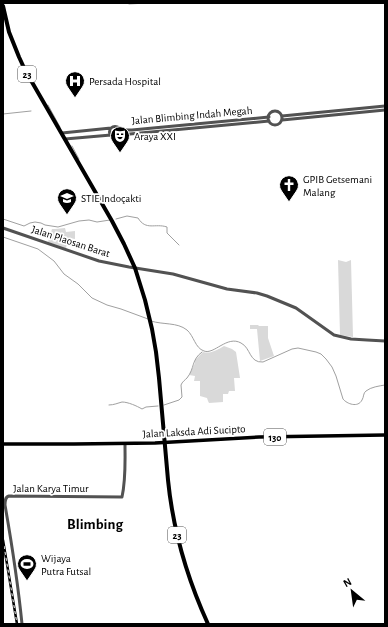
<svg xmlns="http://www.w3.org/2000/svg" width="388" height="627" font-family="'Alegreya Sans',sans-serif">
<rect width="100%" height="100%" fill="#fff"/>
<!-- green -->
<path fill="#d9d9d9" d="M 65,228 L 66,232 L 75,231 L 75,239 L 68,238 L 66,249 L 48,242 L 52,229 L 55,229 Z
M 338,260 L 346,262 L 351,260 L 353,337 L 340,335 Z
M 250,325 L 258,325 L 259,326 L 268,326 L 268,338 L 274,356 L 260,361 L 257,329 L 250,329 Z
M 224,346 L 232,349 L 236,352 L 240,378 L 234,378 L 235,391 L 229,391 L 228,394 L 223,394 L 223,402 L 209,403 L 208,401 L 207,398 L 200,396 L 200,381 L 194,381 L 195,376 L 189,375 L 195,363 L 195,360 L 203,352 C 211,354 217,350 224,346 Z"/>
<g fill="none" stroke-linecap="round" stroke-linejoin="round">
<!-- stream -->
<path stroke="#a0a0a0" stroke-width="1" d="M 129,4 L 147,3
M 48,105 L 60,127
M 3,114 L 31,111
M 72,146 L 79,159
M 3,219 L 24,226 L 30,223 L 35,222 L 41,223 L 45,225 L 58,227 L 79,221 L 89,220 L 97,222 L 110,220
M 116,219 L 127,216 L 138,218 C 146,231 155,223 167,227 L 167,233 C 171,237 175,241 179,245
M 3,237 L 38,249 L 54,261 L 64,274 L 78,284 L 92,298 L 107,305 L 121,309 L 148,319
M 151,321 C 163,325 177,322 187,330 C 194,336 195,348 204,351 C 214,355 227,335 241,343 C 251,348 249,363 263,362 L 292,349 L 298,348 L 316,352 L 321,354 L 326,359 L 332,367 L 336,376 L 343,399 C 347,404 358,408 362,400 C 364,397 363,393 366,391 C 371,387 379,386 385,385
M 109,405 C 114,405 118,403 122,402 C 128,402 137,406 142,409 L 146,407 L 158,406
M 164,405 L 179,400 L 182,397 L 181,385 C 182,382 185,380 187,378 C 195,368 191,360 202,352"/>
<!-- tertiary -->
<path stroke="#525252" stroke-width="3" d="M268 118a7 7 0 1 1 14 0a7 7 0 1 1-14 0Z
M 282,116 L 385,106
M 282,120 L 385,110
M109.5 132a5.5 5.5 0 1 1 11 0a5.5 5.5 0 1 1-11 0Z
M 117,127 L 126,130 L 132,130 L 269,117
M 62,133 L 111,128
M 119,135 L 269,121
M 65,139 L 111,135
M 3,228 L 99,261 L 129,267 L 173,274 L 227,289 L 257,293 L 267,296 L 296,308 L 334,335 L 351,339 L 367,340 L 385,341
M 22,624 C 18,584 12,545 5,505 C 5,501 5,497 9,496 L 122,497 C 126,479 125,462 125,444"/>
<!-- primary -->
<path stroke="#000" stroke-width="3.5" d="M 3,444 L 74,444 L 155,443 L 259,437 L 385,435"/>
<!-- trunk -->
<path stroke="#000" stroke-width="4" d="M 3,6 L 9,32 L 19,57 L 25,70 L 112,221 L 124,244 L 135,268 L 145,300 L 152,329 L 156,352 L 159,378 L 168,480 C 173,530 187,578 208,624"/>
<!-- rail casing -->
<g stroke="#000" stroke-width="2.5">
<path id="rail" d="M 3,540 L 17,624"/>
</g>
<!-- rail -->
<use href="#rail" stroke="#fff" stroke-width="1" stroke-dasharray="3" stroke-linecap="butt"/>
</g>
<!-- icons -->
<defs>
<g id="hospital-pin" transform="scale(1)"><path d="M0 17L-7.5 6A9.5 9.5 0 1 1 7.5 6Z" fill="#000" stroke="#fff"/><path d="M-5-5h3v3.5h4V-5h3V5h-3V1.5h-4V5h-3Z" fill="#fff"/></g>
<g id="theatre-pin" transform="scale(1)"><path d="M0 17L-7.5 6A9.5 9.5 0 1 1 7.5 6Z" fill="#000" stroke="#fff"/><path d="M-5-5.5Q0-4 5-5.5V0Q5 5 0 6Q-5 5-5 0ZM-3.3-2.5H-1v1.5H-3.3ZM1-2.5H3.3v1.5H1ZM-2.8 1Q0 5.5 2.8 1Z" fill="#fff"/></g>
<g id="church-pin" transform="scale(1)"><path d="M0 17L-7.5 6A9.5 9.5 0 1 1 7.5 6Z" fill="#000" stroke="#fff"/><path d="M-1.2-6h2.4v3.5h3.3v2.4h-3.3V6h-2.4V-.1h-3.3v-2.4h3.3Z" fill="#fff"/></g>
<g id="university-pin" transform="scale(1)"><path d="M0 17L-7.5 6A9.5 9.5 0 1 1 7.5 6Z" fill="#000" stroke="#fff"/><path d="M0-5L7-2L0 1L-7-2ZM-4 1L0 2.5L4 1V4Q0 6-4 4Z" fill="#fff"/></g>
<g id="stadium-pin" transform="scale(1)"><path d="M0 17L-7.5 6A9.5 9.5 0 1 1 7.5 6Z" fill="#000" stroke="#fff"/><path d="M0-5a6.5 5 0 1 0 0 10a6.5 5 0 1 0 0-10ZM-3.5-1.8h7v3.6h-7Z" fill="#fff"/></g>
</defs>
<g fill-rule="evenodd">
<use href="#hospital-pin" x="75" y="81"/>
<use href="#theatre-pin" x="120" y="136"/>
<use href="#church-pin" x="289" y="185"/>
<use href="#university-pin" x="67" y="198"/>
<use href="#stadium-pin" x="27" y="564"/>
</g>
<g text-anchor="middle" stroke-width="3.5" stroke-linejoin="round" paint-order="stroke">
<!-- shield labels -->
<g fill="#fff" stroke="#4c4c4c" stroke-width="1">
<rect x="18" y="66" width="18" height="16" rx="3"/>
<rect x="264" y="429" width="22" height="16" rx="3"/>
<rect x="168" y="527" width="18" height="16" rx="3"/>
</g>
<g font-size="10" font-weight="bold" fill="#000">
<text x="27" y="78">23</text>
<text x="275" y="441">130</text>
<text x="177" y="539">23</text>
</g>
<!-- poi labels -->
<g font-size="11" fill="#000" stroke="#fff" text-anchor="start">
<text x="89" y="85">Persada Hospital</text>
<text x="134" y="140">Araya XXI</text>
<text x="303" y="183">GPIB Getsemani<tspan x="303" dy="13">Malang</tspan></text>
<text x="81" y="202">STIE Indoçakti</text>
<text x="41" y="562">Wijaya<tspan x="41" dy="13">Putra Futsal</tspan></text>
</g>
<!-- street labels -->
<g font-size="11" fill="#000" stroke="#fff">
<text transform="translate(192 115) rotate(-5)" y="4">Jalan Blimbing Indah Megah</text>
<text transform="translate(71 241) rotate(18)" y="4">Jalan Plaosan Barat</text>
<text transform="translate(194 431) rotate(-3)" y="4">Jalan Laksda Adi Sucipto</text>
<text x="51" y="492">Jalan Karya Timur</text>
</g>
<!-- district labels -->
<g font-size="15" font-weight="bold" fill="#000" stroke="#fff">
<text x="95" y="529">Blimbing</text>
</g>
</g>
<!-- border -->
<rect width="388" height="627" fill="none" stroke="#000000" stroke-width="8"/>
<!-- north arrow -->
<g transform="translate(352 591) rotate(331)" stroke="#ffffff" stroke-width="3" paint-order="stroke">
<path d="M0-3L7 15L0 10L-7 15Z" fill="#000000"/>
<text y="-6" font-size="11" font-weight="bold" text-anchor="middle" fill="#000000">N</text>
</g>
</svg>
